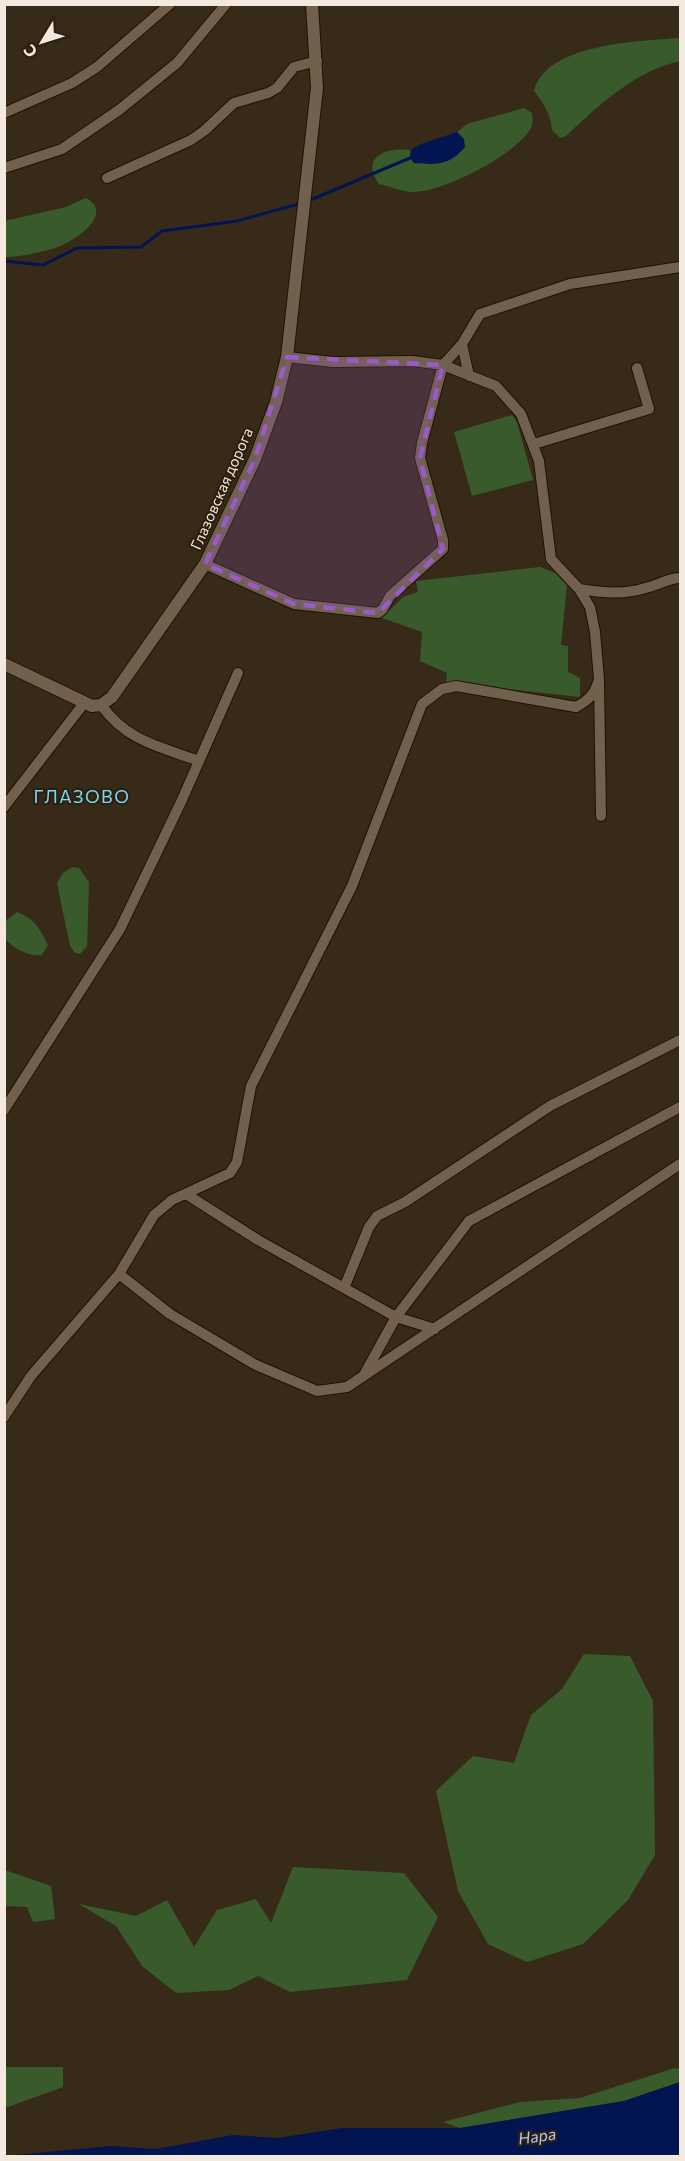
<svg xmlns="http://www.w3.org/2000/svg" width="685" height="2161" font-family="Commissioner,sans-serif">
<rect width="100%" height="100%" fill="#382a19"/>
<!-- green -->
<path fill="#395b2b" d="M 680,38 L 680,61 C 635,71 599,105 566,136 L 560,138 L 552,130 C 551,114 544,104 534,91 C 546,43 641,41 680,38 Z
M 524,108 L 532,113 C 533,120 533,126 529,131 C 511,157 446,190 415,192 C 404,193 390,186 379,184 C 359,156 388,147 411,150 L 410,158 L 464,139 L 457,132 L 467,124 Z
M 86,198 C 117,215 70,244 52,249 C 37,253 19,257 5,257 L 5,221 L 66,207 Z
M 512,415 L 517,422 L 533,480 L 472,496 L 454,432 Z
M 540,567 L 555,573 L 567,585 L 561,645 L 568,646 L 568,672 L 580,678 L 580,697 L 446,682 L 447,673 L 420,661 L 422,632 L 382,618 L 403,597 L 418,592 L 416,581 Z
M 72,867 L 79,868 L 89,882 L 87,946 L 80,954 L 75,953 L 70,946 L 57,883 L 63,873 Z
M 17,912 C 34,918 40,929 48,945 L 42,955 C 28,957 14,948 5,939 L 5,921 Z
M 584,1654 L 630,1656 L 653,1701 L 655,1855 L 628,1900 L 583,1944 L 527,1962 L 488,1944 L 458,1891 L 436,1791 L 473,1756 L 514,1763 L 531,1715 L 562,1689 Z
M 293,1867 L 404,1873 L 438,1917 L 407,1980 L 290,1992 L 258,1976 L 229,1990 L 176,1993 L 142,1966 L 116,1926 L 79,1904 L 136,1916 L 167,1900 L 194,1947 L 217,1910 L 256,1899 L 271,1923 Z
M 5,1870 L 51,1886 L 55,1919 L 33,1922 L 27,1907 L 5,1906 Z
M 4,2067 L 63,2067 L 63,2087 L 5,2108 Z
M 675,2068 L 680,2069 L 680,2082 L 624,2101 L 460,2128 L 443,2122 L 520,2102 L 580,2098 Z"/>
<!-- water -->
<path fill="#021550" d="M 457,132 L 464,139 L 465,147 C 451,165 436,165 414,163 L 410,158 L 411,150 L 421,144 Z
M 680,2082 L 680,2154 L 662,2156 L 5,2156 L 110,2146 L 156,2149 L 233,2135 L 277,2138 L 342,2128 L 460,2128 L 624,2101 Z"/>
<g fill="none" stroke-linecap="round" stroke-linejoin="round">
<!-- stream -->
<path stroke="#021550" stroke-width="3" d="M 308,201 L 410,158
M 4,261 L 43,265 L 77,248 L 141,247 L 162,231 L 237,221 L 302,203"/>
<!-- minor casing -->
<g stroke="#1f1203" stroke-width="12">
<path id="minor" d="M 4,113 L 72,83 L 97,67 L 170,4
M 4,168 L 62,149 L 119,110 L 177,63 L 226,4
M 107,178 L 191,140 L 204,131 L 234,103 L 268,93 L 277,88 L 294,67 L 317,61
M 462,344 L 469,376
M 287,357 L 333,362 L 412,361 L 443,365 L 496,386 L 521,414 L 539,461 L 551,559 L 579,589 L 590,607 L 595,632 L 599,679 L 601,816
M 534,444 L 649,409 L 637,368
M 205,564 L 294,604 L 378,613 L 383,609 L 390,596 L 443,549 L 443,540 L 420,458 L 422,443 L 443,365 L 462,344 L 480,314 L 570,284 L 680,267
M 579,589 C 604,593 625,595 649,587 C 660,584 669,578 680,578
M 101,705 C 128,742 159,746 199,761
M 4,807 L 85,702
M 4,1110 L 120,929 L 181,802 L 238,673
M 186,1194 L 258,1240 L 396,1317 L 435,1329
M 119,1274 L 170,1314 L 254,1364 L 317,1391 L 347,1387 L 680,1164
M 344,1288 L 369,1227 L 377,1216 L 405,1202 L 550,1106 L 680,1040
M 364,1375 L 396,1317 L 469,1221 L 680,1107
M 4,1417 L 31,1376 L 119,1274 L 154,1215 L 172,1200 L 230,1173 L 237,1162 L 251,1086 L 352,886 L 422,704 L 442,689 L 456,686 L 576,707 C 589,700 595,694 599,679"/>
</g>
<!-- tertiary casing -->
<g stroke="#1f1203" stroke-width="14">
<path id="tertiary" d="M 4,664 L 92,706 L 101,705 L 112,697 L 205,564 L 255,459 L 276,402 L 287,357 L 317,88 L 312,4"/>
</g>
<!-- minor -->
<use href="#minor" stroke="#70604d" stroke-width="10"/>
<!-- tertiary -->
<use href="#tertiary" stroke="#70604d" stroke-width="12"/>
</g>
<!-- marked area -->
<path fill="#995bc7" fill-opacity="0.2" stroke="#995bc7" stroke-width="4.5" stroke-dasharray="12 8" stroke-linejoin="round" d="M 287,357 L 443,365 L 420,458 L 443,549 L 378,613 L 294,604 L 205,564 L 255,459 Z"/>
<g text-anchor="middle" stroke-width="4.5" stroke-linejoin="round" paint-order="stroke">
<!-- street labels -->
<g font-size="15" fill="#f3e9df" stroke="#2e200f">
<text transform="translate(222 489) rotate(-66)" y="5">Глазовская дорога</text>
</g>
<!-- water labels -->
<g font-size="16" font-style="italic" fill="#acc8ff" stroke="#2e200f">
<text transform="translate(537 2136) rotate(-8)" y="6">Нара</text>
</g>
<!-- quarter labels -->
<g font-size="18" letter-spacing="1.5" fill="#77daf5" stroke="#2e200f">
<text x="82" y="803">ГЛАЗОВО</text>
</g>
</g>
<!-- border -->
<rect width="685" height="2161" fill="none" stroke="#f3e9df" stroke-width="12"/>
<!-- north arrow -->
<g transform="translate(42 42) rotate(232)" stroke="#2e200f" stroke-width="4.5" paint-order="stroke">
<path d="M0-4.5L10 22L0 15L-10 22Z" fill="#f3e9df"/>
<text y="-9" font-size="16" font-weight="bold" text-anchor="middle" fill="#f3e9df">С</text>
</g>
</svg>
